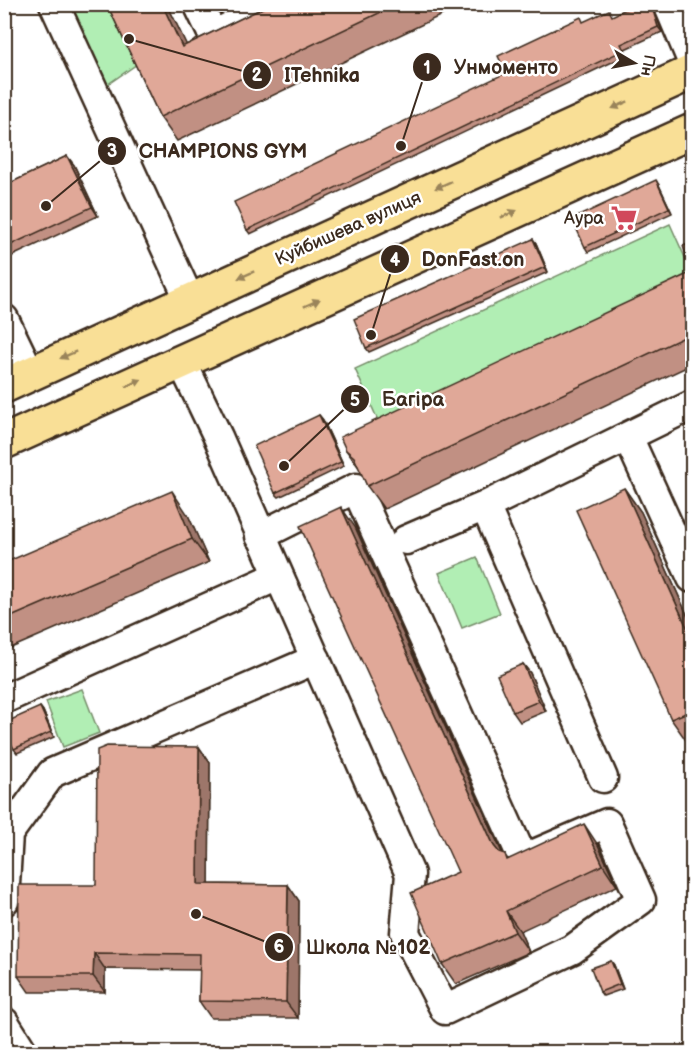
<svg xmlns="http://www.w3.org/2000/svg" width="697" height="1057" font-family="'Balsamiq Sans',sans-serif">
<rect width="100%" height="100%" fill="#fff"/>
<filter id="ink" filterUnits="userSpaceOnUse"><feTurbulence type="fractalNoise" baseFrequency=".0167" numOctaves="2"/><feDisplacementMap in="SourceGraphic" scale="12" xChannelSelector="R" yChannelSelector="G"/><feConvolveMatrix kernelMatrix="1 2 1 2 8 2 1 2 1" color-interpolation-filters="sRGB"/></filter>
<g filter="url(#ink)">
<!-- green -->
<path fill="#b1eeb4" stroke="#768c69" stroke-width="1.5" d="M 55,5 L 112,5 L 140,62 L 95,93 Z
M 670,224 L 692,273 L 385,436 L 355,369 Z
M 477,557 L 500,613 L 462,628 L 439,573 Z
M 82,689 L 99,733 L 63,747 L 46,702 Z"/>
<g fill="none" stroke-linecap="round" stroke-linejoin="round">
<!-- minor casing -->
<g stroke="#3b2a1e" stroke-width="33">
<path id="minor" d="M 54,4 L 190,301
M 198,4 L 213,35 L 276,4
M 668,4 L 692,61
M 4,319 L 30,373
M 182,362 L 218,437 L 410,874 L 405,933 L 445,1010 L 573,949 L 641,900 L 607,823 L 523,859 L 356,488 L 260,536
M 628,437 L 692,578
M 485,506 L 603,778
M 406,540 L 485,506 L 692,405
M 4,699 L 278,576
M 4,901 L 8,834 L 52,773 L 316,659
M 4,1022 L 23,1052"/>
</g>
<!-- major casing -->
<g stroke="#3b2a1e" stroke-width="38">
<path id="major" d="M 4,386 L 692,72
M 4,442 L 692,131"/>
</g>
<!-- minor -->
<use href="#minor" stroke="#fff" stroke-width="28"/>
<!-- major -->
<use href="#major" stroke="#f9df96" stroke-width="33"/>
</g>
<!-- wall -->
<path fill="#c19083" stroke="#3b2a1e" stroke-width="1.5" d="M 107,4 L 167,4 L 186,45 L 271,4 L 465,4 L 177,141 L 160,117 Z
M 636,4 L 652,4 L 662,32 L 625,49 L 627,55 L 250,234 L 247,230 L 506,73 L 584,22 L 613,16 Z
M 67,156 L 74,165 L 98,216 L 8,258 L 4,254 L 4,186 Z
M 659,185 L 672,213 L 588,252 L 585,247 Z
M 533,239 L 536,243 L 548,272 L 369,352 L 366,348 Z
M 693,242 L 693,364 L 384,509 L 367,486 L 360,469 L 346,450 L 692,272 Z
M 319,415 L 323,420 L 344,466 L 279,497 L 275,493 Z
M 624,488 L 641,512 L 693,628 L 693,741 L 688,743 L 671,719 Z
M 188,515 L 209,562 L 4,651 L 4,563 Z
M 355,527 L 502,853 L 508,859 L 598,845 L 617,886 L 520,931 L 529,952 L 456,984 L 442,964 L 458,872 Z
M 523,664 L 530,673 L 546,711 L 520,722 L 513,712 Z
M 40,707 L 43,711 L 54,737 L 17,753 L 14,749 Z
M 199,747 L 210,763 L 209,884 L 288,885 L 299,901 L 298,1018 L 211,1018 L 199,1001 L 200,970 L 105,969 L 105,992 L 29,992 L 18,976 L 96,885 Z
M 611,961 L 614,965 L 623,989 L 603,996 L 600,992 Z"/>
<!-- shaded-wall -->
<path fill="#9d766a" stroke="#3b2a1e" stroke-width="1.5" d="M 162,4 L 167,4 L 199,71 L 182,47 Z
M 651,4 L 652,4 L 662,32 L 658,27 Z
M 67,156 L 74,165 L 98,216 L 92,207 Z
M 656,180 L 659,185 L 672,213 L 669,208 Z
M 533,239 L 536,243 L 548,272 L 545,267 Z
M 319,415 L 323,420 L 344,466 L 341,462 Z
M 624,488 L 641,512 L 693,628 L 693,641 Z
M 172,491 L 188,515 L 209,562 L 192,539 Z
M 341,507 L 355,527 L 508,866 L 494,846 Z
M 523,664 L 530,673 L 546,711 L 539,701 Z
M 40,707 L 43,711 L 54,737 L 51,732 Z
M 199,747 L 210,763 L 209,900 L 198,884 Z
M 584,824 L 598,845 L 617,886 L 603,865 Z
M 288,885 L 299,901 L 298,1018 L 286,1002 Z
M 506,911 L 520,931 L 529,952 L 515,932 Z
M 94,953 L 105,969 L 105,992 L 93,976 Z
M 611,961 L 614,965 L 623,989 L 620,984 Z"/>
<!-- building -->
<path fill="#e0a898" stroke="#3b2a1e" stroke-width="1.5" d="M 107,4 L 162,4 L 182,47 L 271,4 L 398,4 L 160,117 Z
M 636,4 L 651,4 L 658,27 L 621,44 L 624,50 L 247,230 L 234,202 L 506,73 L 498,56 L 581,17 L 583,22 L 609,10 L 612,16 Z
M 685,4 L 693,4 L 693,23 Z
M 67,156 L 92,207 L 4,248 L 4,186 Z
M 656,180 L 669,208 L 585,247 L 572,219 Z
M 533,239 L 545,267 L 366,348 L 354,319 Z
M 693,242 L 693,333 L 367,486 L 354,457 L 346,450 L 340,437 L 692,272 L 683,246 Z
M 319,415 L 341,462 L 275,493 L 254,446 Z
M 624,488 L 693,641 L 693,710 L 671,719 L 576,510 Z
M 172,491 L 192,539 L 4,620 L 4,563 Z
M 341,507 L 494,846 L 499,852 L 505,854 L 507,860 L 584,824 L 603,865 L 506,911 L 515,932 L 442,964 L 411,893 L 458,872 L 300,526 Z
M 523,664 L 539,701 L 513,712 L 497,675 Z
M 40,707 L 51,732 L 14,749 L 4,728 L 4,723 Z
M 107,746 L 199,747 L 198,884 L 288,885 L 286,1002 L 199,1001 L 200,954 L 94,953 L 93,976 L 18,976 L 19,885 L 96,885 L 97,750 Z
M 611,961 L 620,984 L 600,992 L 591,968 Z"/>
<!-- one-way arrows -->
<defs><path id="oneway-solid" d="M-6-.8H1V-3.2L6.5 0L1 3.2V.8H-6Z" transform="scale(1.5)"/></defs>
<g fill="#9a845a">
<use href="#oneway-solid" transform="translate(620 105) rotate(156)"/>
<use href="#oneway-solid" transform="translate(443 185) rotate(156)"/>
<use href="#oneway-solid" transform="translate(509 214) rotate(-24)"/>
<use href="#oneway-solid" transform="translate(246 275) rotate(156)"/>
<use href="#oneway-solid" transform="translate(312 303) rotate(-24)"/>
<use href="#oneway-solid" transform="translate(68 355) rotate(156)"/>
<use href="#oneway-solid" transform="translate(134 383) rotate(-24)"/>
</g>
</g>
<!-- icons -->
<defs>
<g id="supermarket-bare" transform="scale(2.07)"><path d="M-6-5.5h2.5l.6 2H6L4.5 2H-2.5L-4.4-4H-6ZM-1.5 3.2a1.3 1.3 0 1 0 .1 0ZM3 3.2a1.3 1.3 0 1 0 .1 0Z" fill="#d1495b" stroke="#fff" stroke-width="2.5" paint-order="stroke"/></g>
</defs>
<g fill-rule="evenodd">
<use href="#supermarket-bare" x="624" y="218"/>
</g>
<g text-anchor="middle" stroke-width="5" stroke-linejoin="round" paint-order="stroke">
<!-- poi labels -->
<g font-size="18" fill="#3b2a1e" stroke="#fff" text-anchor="end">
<text x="604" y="224">Аура</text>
</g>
<!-- street labels -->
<g font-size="18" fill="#3b2a1e" stroke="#fff">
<text transform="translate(348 228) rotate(-24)" y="6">Куйбишева вулиця</text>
</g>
</g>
<!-- callouts -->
<path fill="none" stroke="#3b2a1e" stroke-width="2" d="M401 146L427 67M129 39L257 75M46 206L112 151M371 335L395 259M284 466L355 399M196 914L279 947"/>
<g fill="#3b2a1e" stroke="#fff" stroke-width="2">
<circle cx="401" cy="146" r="6"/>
<circle cx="129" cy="39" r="6"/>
<circle cx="46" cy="206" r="6"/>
<circle cx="371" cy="335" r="6"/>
<circle cx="284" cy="466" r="6"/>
<circle cx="196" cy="914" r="6"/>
<circle cx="427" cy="67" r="15"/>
<circle cx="257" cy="75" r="15"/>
<circle cx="112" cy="151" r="15"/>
<circle cx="395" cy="259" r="15"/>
<circle cx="355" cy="399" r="15"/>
<circle cx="279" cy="947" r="15"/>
</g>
<g font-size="18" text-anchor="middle" font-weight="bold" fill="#fff">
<text x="427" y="74">1</text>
<text x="257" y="81">2</text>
<text x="112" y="157">3</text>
<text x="395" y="266">4</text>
<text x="355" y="406">5</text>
<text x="279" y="953">6</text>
</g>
<g font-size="20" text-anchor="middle" font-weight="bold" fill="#3b2a1e" stroke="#fff" stroke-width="5" stroke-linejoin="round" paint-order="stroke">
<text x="506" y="74">Унмоменто</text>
<text x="322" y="82">ITehnika</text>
<text x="223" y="158">CHAMPIONS GYM</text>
<text x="473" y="266">DonFast.on</text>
<text x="413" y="406">Багіра</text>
<text x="368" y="954">Школа №102</text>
</g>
<!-- margin -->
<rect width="697" height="1057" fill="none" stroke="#fff" stroke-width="24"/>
<rect x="12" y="12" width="673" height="1033" fill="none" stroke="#3b2a1e" stroke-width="2" filter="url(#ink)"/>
<!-- north arrow -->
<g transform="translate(634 63) rotate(100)" stroke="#ffffff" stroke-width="4.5" paint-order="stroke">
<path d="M0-4.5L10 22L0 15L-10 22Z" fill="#3b2a1e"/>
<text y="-9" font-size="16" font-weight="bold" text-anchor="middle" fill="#3b2a1e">Пн</text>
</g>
</svg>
